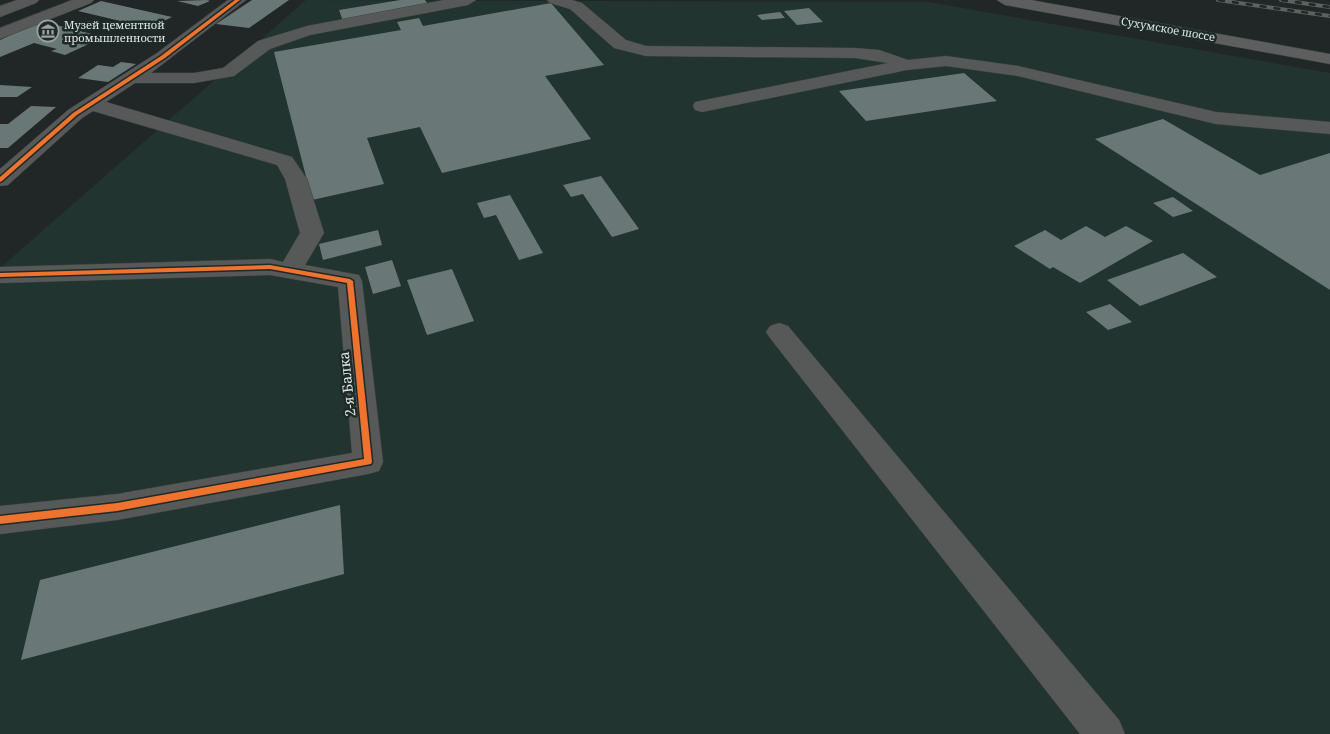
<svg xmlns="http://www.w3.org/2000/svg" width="1330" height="734" font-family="'Noto Serif',serif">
<rect width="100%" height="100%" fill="#212726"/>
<!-- built -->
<path fill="#21342f" d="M 306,0 L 929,2 L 1330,73 L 1330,734 L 0,734 L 0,268 Z"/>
<!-- building -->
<path fill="#697877" d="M 207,0 L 210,1 L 198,6 L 177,1 Z
M 252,0 L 289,0 L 249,28 L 216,24 Z
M 400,0 L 425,0 L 429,6 L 343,21 L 339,10 Z
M 101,1 L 172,17 L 150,28 L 78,11 Z
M 551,3 L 604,65 L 545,76 L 591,139 L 442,173 L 420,127 L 367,138 L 384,184 L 312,200 L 274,52 L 401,30 L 397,22 L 419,18 L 423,26 Z
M 809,8 L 823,22 L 797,25 L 784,11 Z
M 780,12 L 785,18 L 762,20 L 757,15 Z
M 40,21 L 104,37 L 65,55 L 51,51 L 57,49 L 34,43 L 0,57 L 0,40 Z
M 121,62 L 136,64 L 108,82 L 78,78 L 98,65 L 113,67 Z
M 964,73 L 997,101 L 866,121 L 839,91 Z
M 0,85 L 32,87 L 17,97 L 0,97 Z
M 31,106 L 56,107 L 8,148 L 0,148 L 0,124 L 8,124 Z
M 1163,119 L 1260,175 L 1330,153 L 1330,290 L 1095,139 Z
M 601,176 L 639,229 L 612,237 L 583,194 L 571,197 L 563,185 Z
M 510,195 L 543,253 L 519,260 L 496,215 L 484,218 L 477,203 Z
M 1173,197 L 1193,211 L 1173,217 L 1153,203 Z
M 1086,226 L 1105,237 L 1126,226 L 1153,241 L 1080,283 L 1053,267 L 1050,269 L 1014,246 L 1045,230 L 1061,240 Z
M 378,230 L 382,245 L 323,260 L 319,244 Z
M 1183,253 L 1217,277 L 1140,306 L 1107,280 Z
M 392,260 L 401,286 L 373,294 L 365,267 Z
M 452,269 L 474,321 L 427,335 L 407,280 Z
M 1110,304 L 1132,322 L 1108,330 L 1086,312 Z
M 340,505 L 344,574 L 21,660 L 40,580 Z"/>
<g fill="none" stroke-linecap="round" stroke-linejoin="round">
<!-- minor casing -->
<g stroke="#3c4140" stroke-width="1">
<path id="minor" d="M 17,0 L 39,0 L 36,3 L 0,17 L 0,6 Z
M 72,0 L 94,0 L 91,3 L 0,39 L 0,28 Z
M 228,0 L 246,0 L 151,73 L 194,73 L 223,68 L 258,41 L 307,26 L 444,0 L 476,0 L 468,5 L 310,35 L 270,49 L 234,76 L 194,83 L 135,83 L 106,102 L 292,157 L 307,179 L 324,233 L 305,265 L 359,275 L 362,281 L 383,462 L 379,471 L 368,474 L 117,520 L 0,534 L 0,506 L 117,494 L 352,453 L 338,287 L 270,275 L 0,283 L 0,267 L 270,259 L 283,262 L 300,233 L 285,179 L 277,165 L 93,111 L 82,118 L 8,185 L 0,186 L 0,169 L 68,110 L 157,53 Z
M 547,0 L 572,0 L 582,3 L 626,40 L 646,46 L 855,48 L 879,50 L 908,60 L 946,56 L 1018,66 L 1216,112 L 1330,122 L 1330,134 L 1216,124 L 1018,76 L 946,66 L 907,70 L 702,112 L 695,110 L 693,106 L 695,102 L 888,63 L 855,58 L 646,56 L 614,48 L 570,9 L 550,3 Z
M 779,323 L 788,326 L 1119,720 L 1125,734 L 1080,734 L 770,338 L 766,332 L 770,326 Z"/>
</g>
<!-- highway casing -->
<g stroke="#3c4140" stroke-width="1">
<path id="highway" d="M 997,0 L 1031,0 L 1330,54 L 1330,64 L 1005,5 Z"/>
</g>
<!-- minor -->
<use href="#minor" fill="#575958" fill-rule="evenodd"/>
<!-- highway -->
<use href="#highway" fill="#5c5f5d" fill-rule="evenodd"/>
<!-- rail casing -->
<g stroke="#5d6260" stroke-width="4">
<path id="rail" d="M 1218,0 L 1330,16
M 1281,0 L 1330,7"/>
</g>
<!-- rail -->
<use href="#rail" stroke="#1e2a27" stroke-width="2.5" stroke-dasharray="7" stroke-linecap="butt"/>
<!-- cycleway casing -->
<g stroke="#1e2a27" stroke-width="3">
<path id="cycleway" d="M 235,0 L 240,0 L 165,58 L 77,115 L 2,181 L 0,182 L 0,177 L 73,113 L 161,56 Z
M 270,265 L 350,279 L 353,281 L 372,462 L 371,464 L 117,511 L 0,524 L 0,516 L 117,503 L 364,459 L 347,283 L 270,269 L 0,277 L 0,273 Z"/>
</g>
<!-- cycleway -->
<use href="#cycleway" fill="#ef722f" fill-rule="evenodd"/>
</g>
<!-- icons -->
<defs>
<g id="museum-ring" transform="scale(1.125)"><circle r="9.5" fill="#1e2a27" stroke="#9ba2a1" stroke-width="1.5"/><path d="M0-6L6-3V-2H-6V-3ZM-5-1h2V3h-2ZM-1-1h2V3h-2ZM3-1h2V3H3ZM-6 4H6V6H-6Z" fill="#9ba2a1"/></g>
</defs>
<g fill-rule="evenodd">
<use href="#museum-ring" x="48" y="31"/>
</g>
<g text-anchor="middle" stroke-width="5" stroke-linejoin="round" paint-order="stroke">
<!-- far-poi labels -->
<g font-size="11" fill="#dde5e3" stroke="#1e2a27" text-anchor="start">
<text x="64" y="29">Музей цементной<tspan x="64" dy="13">промышленности</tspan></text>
</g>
<!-- far-street labels -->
<g font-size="11" fill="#dde5e3" stroke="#1e2a27">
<text transform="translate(1168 29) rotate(10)" y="4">Сухумское шоссе</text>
</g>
<!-- street labels -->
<g font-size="14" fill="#dde5e3" stroke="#1e2a27">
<text transform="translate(347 384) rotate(-96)" y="5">2-я Балка</text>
</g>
</g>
</svg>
